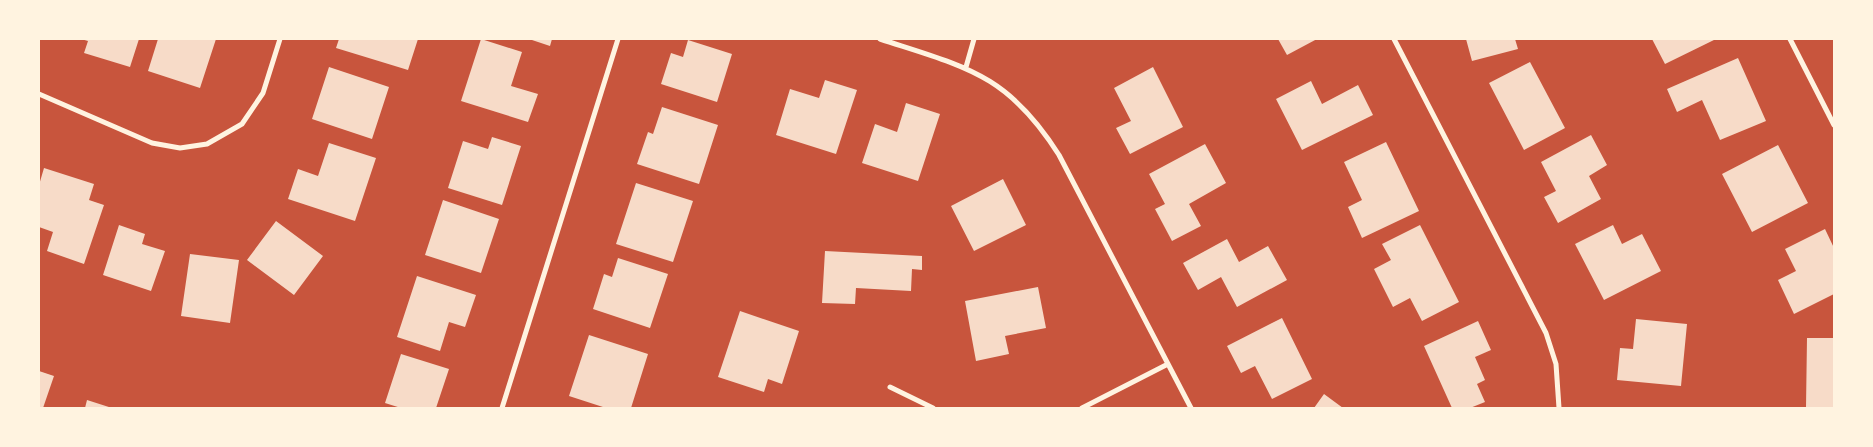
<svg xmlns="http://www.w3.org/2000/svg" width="1873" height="447" font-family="'Zilla Slab',serif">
<rect width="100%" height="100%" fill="#c8553d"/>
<!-- building -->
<path fill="#f7dbc8" d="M 81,39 L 139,39 L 130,67 L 84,53 L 88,41 Z
M 158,39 L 216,39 L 200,88 L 148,71 Z
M 339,39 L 418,39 L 408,70 L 336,48 Z
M 481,39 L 522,52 L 511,86 L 538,94 L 528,122 L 461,101 Z
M 529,39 L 552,39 L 550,46 Z
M 1278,39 L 1317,39 L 1287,55 Z
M 1466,39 L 1515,39 L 1518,49 L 1472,61 Z
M 1652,39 L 1716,39 L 1665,64 Z
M 688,40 L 732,54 L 717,102 L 661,84 L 671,53 L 683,57 Z
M 1738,58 L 1766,121 L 1720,140 L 1702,100 L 1677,112 L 1667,89 Z
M 1530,62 L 1565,128 L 1524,150 L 1489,83 Z
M 329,67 L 389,87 L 372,139 L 312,119 Z
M 1153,67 L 1183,127 L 1130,154 L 1116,128 L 1131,121 L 1114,88 Z
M 825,80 L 857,90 L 836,154 L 776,135 L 790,89 L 819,98 Z
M 1311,81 L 1322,104 L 1358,85 L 1373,115 L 1302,150 L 1276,99 Z
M 906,103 L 940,114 L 918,181 L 862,163 L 875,124 L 897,132 Z
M 662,107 L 718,125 L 699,184 L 637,164 L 648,132 L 653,134 Z
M 1591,135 L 1607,165 L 1589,176 L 1601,199 L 1558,223 L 1544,197 L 1556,191 L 1541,162 Z
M 492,137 L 521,146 L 502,205 L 448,188 L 463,141 L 488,149 Z
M 1386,142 L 1419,211 L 1362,238 L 1348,207 L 1362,200 L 1344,162 Z
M 329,143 L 376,158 L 355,221 L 288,199 L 298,169 L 318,176 Z
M 1205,144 L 1226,183 L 1189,204 L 1201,226 L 1172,241 L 1155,209 L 1165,204 L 1149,174 Z
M 1778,145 L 1808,203 L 1752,232 L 1722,174 Z
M 44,168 L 94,184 L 89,200 L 104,205 L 84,264 L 47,251 L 53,232 L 39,227 L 39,185 Z
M 1003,179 L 1026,225 L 974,251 L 951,206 Z
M 636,183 L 693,201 L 673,262 L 616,244 Z
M 443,200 L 499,219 L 481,273 L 425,255 Z
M 276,221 L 323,256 L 294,295 L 247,260 Z
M 119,225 L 145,234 L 142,244 L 165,251 L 151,291 L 103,275 Z
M 1420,225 L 1459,302 L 1422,321 L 1410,298 L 1393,307 L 1374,269 L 1391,260 L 1382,244 Z
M 1613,225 L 1622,244 L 1642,234 L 1661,271 L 1604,300 L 1575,244 Z
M 1825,229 L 1834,248 L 1834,294 L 1794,314 L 1778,280 L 1796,271 L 1785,249 Z
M 1227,239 L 1239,262 L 1268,246 L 1287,280 L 1237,307 L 1221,277 L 1198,290 L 1183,263 Z
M 825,251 L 922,256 L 922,270 L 912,269 L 911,291 L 856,288 L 855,304 L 822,303 Z
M 190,254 L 239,260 L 230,323 L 181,316 Z
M 618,258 L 668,274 L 650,328 L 593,309 L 604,274 L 612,277 Z
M 417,276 L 476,295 L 465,327 L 449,322 L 440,351 L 397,337 Z
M 1038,287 L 1046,328 L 1005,336 L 1009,354 L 976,361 L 965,301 Z
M 740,311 L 799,331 L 782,384 L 768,379 L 764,392 L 718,377 Z
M 1282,318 L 1312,379 L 1272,399 L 1255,366 L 1241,373 L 1227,346 Z
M 1636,319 L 1687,324 L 1681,386 L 1617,380 L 1620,348 L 1633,349 Z
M 1478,321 L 1491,350 L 1475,357 L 1485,380 L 1477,384 L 1485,402 L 1470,408 L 1452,408 L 1424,346 Z
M 589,335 L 648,354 L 631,408 L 606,408 L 569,396 Z
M 1807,338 L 1834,338 L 1834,408 L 1806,407 Z
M 401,354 L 449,369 L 436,408 L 401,408 L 385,403 Z
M 39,371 L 54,376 L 43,408 L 39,408 Z
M 1324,394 L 1343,408 L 1314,408 Z
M 87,400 L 112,408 L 85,408 Z"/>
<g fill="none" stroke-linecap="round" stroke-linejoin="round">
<!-- minor -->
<path stroke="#fff3e0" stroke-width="5" d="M 880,39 C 966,67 1008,74 1059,155 L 1191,408
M 1394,39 L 1546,333 L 1556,364 L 1559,408
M 1790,39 L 1834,125
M 966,67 L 974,39
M 39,94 L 152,143 L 180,148 L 207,144 L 242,124 L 263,93 L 280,39
M 890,387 L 933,408
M 502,408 L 618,39
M 1082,408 L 1168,364"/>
</g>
<!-- border -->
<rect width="1873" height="447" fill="none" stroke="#fff3e0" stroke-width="80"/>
</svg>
